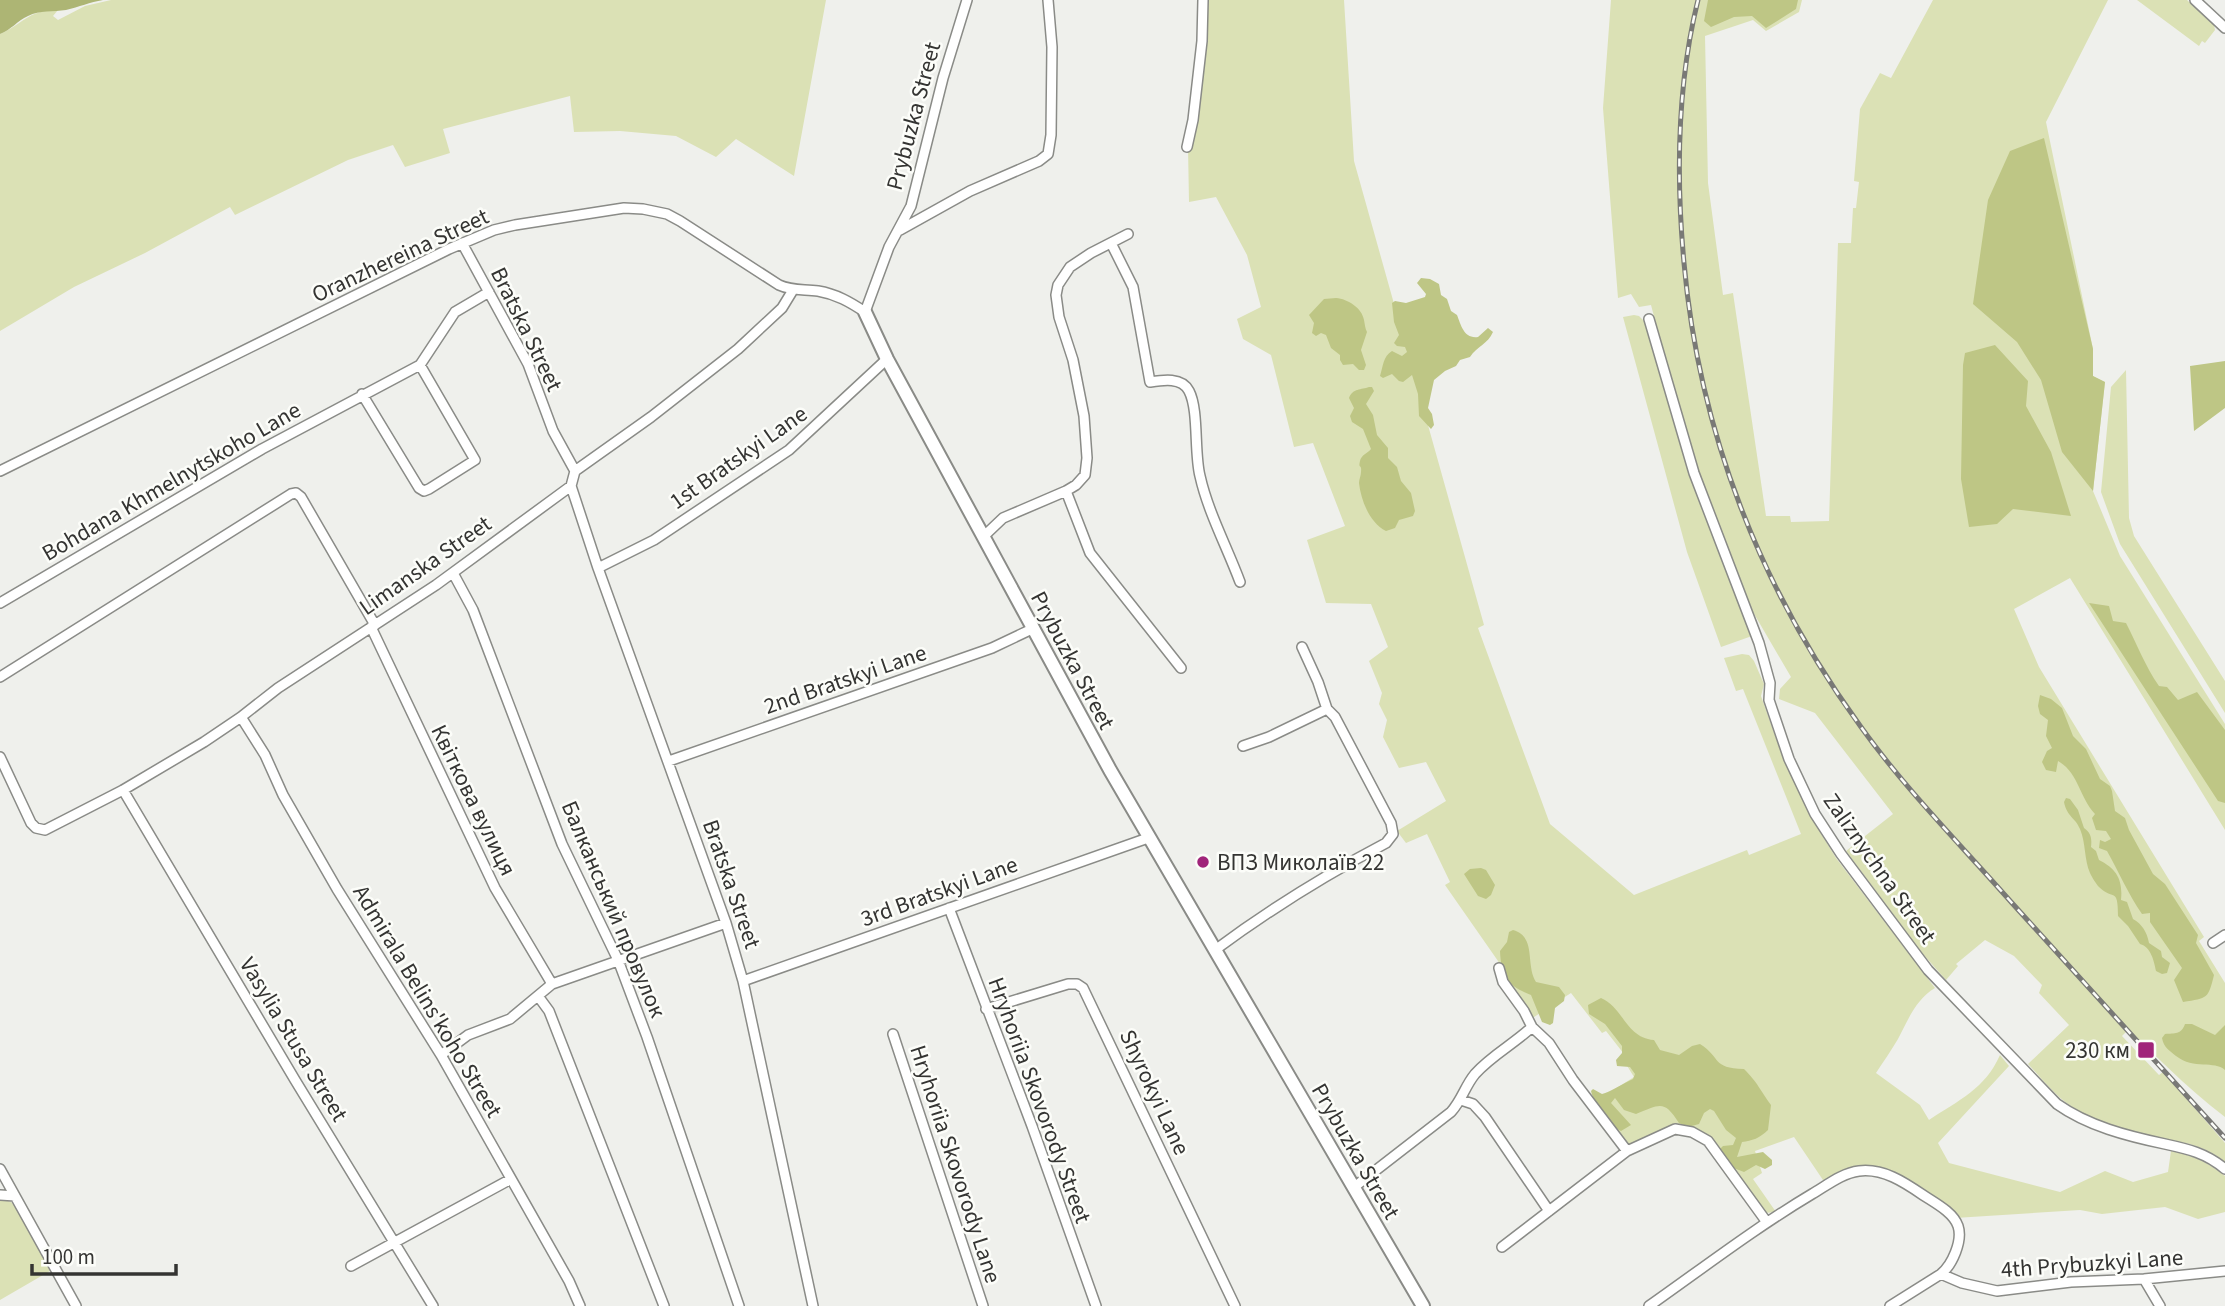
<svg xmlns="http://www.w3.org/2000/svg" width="2225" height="1306" font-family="'Source Sans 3',sans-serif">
<rect width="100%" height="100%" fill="#eff0ec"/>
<!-- green -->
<path fill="#dbe1b5" d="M 111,0 L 826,0 L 794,176 L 736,139 L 716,157 L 676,136 L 620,131 L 574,132 L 570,96 L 443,129 L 450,153 L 405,167 L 393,145 L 348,160 L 235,215 L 230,207 L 145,253 L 74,287 L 0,331 L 0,34 C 23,24 29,9 58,10 L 53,16 L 58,20 L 85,6 Z
M 1205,0 L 1344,0 L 1354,161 L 1484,625 L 1478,628 L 1550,824 L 1634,895 L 1747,850 L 1749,855 L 1801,834 L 1743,689 L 1736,691 L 1724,658 L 1742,654 L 1749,655 L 1754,661 L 1764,684 L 1761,696 L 1784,761 L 1811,817 L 1836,858 L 1935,988 C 1916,999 1908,1020 1898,1039 C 1891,1051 1883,1062 1876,1073 L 1920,1105 L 1929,1120 C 1959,1100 1985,1089 2000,1055 L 2009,1066 L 1938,1143 L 1949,1163 L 2060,1192 L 2105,1171 L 2133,1182 L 2168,1172 L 2171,1151 C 2192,1155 2208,1162 2225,1176 L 2225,1212 L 2198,1219 L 2165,1207 L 2102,1214 L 2080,1210 L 1955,1218 L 1946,1208 L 1871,1169 L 1825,1183 L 1794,1137 L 1755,1151 L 1762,1173 L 1753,1179 L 1776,1212 L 1765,1213 L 1714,1145 L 1687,1128 L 1633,1146 L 1626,1146 L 1593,1103 L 1634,1077 L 1621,1056 L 1624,1054 L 1606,1031 L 1602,1033 L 1571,993 L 1531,1019 L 1512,991 L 1498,961 L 1445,885 L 1450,882 L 1427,834 L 1406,843 L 1397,831 L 1446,801 L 1426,762 L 1399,768 L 1383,737 L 1387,720 L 1379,704 L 1382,693 L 1369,661 L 1388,647 L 1371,604 L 1326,603 L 1307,540 L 1345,526 L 1313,443 L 1294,447 L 1271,355 L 1243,339 L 1237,319 L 1261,307 L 1247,255 L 1216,197 L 1189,202 L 1188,147 Z
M 1611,0 L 1697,0 C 1688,36 1685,74 1682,111 C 1663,330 1730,555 1862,730 C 1896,776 1935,818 1973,860 C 2024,917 2075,974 2126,1032 L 2122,1036 L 2159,1075 L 2163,1072 L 2225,1143 L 2225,1162 C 2207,1147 2188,1143 2166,1139 C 2138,1133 2104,1125 2079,1111 C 2058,1100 2044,1081 2028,1064 L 2069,1025 L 2039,993 L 2042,985 L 2014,956 L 1985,940 L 1956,964 L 1958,966 L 1946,980 L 1922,953 L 1846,851 L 1893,814 L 1815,713 L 1779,699 L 1780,689 L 1791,677 L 1753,612 L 1699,472 L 1677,403 L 1651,305 L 1639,307 L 1631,294 L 1618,298 L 1603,108 Z
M 1698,0 L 1802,0 L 1799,12 L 1766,31 L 1753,20 L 1705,36 L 1708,183 L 1723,295 L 1733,293 L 1766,516 L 1790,516 L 1791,522 L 1829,521 L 1838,243 L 1851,243 L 1853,208 L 1856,208 L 1859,182 L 1854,181 L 1860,109 L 1880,73 L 1891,78 L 1933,0 L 2108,0 L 2046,122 L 2093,349 L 2093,376 L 2105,382 L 2093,491 L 2120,556 L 2225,724 L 2225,830 L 2070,578 L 2014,609 L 2039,667 L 2204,937 L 2199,941 L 2225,983 L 2225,1117 C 2149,1058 2088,984 2023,913 C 1952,833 1878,756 1820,666 C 1713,501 1667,298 1684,103 C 1687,69 1690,34 1698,0 Z
M 2137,0 L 2187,0 L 2214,25 L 2215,30 L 2205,43 L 2202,41 L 2199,46 Z
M 1634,315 L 1639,316 L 1646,323 L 1689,475 L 1752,636 L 1721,647 L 1687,552 L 1623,317 Z
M 2126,370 L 2129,518 L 2134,536 L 2225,681 L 2225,713 L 2120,544 L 2101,492 L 2111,387 Z
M 0,1198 L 11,1202 L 17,1209 L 50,1271 L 0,1300 Z"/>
<!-- forest -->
<path fill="#bec685" d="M 1708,0 L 1798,0 L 1796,9 L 1766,28 L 1752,16 L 1734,17 L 1711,27 L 1704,21 Z
M 2044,138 L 2093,349 L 2093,376 L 2105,382 L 2093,491 L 2062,452 L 2041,380 L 2017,342 L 1973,304 L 1988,200 L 2010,151 Z
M 1421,278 L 1430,279 L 1439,284 L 1441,295 L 1447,299 L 1451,311 L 1457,315 C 1461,325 1464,339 1478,337 L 1488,328 L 1493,332 C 1488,344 1477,346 1470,357 L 1460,360 L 1456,366 L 1445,371 L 1434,380 L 1428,408 L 1432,414 L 1434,425 L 1431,429 L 1419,416 L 1418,394 L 1412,375 L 1403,382 L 1399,381 L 1392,374 L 1383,378 L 1380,376 C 1383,367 1383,356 1392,351 L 1402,356 L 1407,352 L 1405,347 L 1397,346 L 1394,343 L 1399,335 L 1394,322 L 1392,303 L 1395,301 L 1406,303 L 1425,297 L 1426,294 L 1417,283 Z
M 1336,298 C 1348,299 1362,308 1364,320 C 1365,325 1365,328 1367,332 L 1361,350 L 1366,365 L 1364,370 L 1359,370 L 1353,364 L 1343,365 L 1340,360 L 1340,355 L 1331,348 L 1326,335 L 1321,333 L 1316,336 L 1312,333 L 1314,323 L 1309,315 L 1324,299 Z
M 1995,345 L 2028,381 L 2026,406 L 2051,452 L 2071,516 L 2013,509 L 1997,524 L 1969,527 L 1961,479 L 1963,365 L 1965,353 Z
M 2225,361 L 2225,408 L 2194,431 L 2190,366 Z
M 1369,387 L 1372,387 L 1374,391 L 1366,404 L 1373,415 L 1377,435 L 1388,448 L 1388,458 L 1397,467 L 1401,481 L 1411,493 L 1415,511 L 1413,516 L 1399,520 L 1395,528 L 1386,531 C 1370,523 1361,501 1359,483 C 1359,479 1361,476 1361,472 C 1362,463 1358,470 1360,461 C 1361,455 1368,453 1371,449 L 1363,429 L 1352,422 L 1350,416 L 1354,408 L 1349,398 C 1353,388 1361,390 1369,387 Z
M 2089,603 L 2109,606 L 2113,621 L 2126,623 C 2137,644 2145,666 2159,686 L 2167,687 L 2178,700 L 2197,692 L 2225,730 L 2225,803 L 2218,801 Z
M 2040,695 L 2051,699 L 2062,708 L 2073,736 L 2086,749 L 2100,779 L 2110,786 L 2112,791 L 2115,811 L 2125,818 L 2129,830 L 2153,874 L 2165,884 L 2198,935 L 2196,943 L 2214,975 C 2208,999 2208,998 2183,1002 L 2174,980 L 2182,968 L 2150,922 L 2150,913 L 2142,914 C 2128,894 2119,872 2107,851 L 2099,848 L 2100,840 L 2105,842 L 2111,839 L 2106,831 L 2096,830 L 2092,818 L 2095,814 C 2079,797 2079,773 2058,761 L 2056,772 L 2046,770 L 2042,762 L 2047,751 L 2052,748 L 2046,736 L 2048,720 L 2040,714 L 2038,706 Z
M 2066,798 L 2070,799 L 2078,810 L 2084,828 C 2091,833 2092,838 2091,847 L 2096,851 L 2099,860 C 2117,869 2123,880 2121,900 L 2127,902 L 2133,919 C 2142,924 2147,932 2149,943 L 2161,951 L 2162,957 L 2170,963 L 2167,973 L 2162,974 L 2156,971 C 2154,961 2151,947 2140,944 L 2128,926 L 2118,916 C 2118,886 2113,901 2099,887 C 2096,884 2092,877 2090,873 C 2084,860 2086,843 2080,829 C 2075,817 2067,817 2064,802 Z
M 1481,868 L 1486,870 L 1495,885 L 1491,895 L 1486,899 L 1478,896 L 1464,874 L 1470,869 Z
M 1513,930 C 1537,937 1525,964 1536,982 L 1559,987 L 1565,995 L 1564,1001 L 1555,1008 L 1553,1023 L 1550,1025 L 1542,1022 L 1531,995 C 1508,986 1501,977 1500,951 L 1507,942 L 1509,932 Z
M 1601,998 C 1623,1007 1626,1038 1654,1040 L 1660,1050 L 1679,1055 L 1692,1046 L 1700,1044 C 1722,1058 1711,1068 1744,1069 C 1758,1083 1760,1090 1771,1105 L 1768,1130 C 1760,1138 1752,1141 1742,1142 L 1737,1157 L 1763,1152 L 1772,1160 L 1772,1165 L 1765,1169 L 1756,1165 L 1744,1172 L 1731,1167 L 1719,1150 L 1723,1146 L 1733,1145 L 1736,1138 L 1726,1130 L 1714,1111 L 1710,1109 L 1704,1113 L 1699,1124 L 1688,1127 L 1679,1123 C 1664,1100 1661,1104 1636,1114 L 1624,1110 L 1615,1098 L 1611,1103 L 1631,1125 L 1621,1131 C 1611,1127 1593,1102 1591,1091 L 1593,1089 L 1602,1094 C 1610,1092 1624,1083 1633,1079 L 1635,1074 L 1630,1067 L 1617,1066 L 1616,1060 L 1622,1053 L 1622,1046 L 1605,1024 L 1589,1014 L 1588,1005 Z
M 2185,1024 L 2192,1024 L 2215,1035 L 2225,1025 L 2225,1070 C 2214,1060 2194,1070 2176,1056 C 2169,1050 2164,1048 2162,1038 L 2165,1034 C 2175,1033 2181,1035 2185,1024 Z"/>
<!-- water -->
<path fill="#adb574" d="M 0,0 L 103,0 C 90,2 79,7 66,10 C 53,12 40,10 28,16 C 17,21 11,30 0,34 Z"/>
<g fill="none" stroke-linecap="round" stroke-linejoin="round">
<!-- street casing -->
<g stroke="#8a8b87" stroke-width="12">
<path id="street" d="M 2195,0 L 2225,28
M 1187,147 L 1193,120 L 1202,41 L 1203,0
M 900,230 L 970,191 L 1039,161 L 1048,154 L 1051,135 L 1052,47 L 1048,0
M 462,243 L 528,364 L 553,431 L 575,471
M 1111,243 L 1133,287 L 1150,382 C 1163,380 1182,377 1189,391 C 1199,410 1194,453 1200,476 C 1208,512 1227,547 1240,582
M 1649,319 L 1694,473 L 1759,643 L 1770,683 L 1769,700 L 1789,759 L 1815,814 L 1841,854 L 1928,970 L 2057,1104 C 2088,1126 2127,1136 2165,1144 C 2188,1149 2206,1153 2225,1169
M 362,394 L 419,488 L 424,491 L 429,489 L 475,460 L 420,365
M 0,471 L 449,249 L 494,230 L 515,225 L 624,208 L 643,209 L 667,214 L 680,221 L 779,285 C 792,291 804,289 818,291 C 836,294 850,302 865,312 L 889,247 L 911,206 L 943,78 L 967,0
M 571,486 L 598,568 L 726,923 L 743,981 L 813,1306
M 1066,491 L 1090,553 L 1181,668
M 983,537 L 1003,518 L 1066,491 L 1076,485 L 1085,475 L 1087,458 L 1084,416 L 1073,360 L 1059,317 L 1056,295 L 1058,285 L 1070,267 L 1091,253 L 1128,234
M 598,568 L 654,540 L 789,450 L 887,359
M 453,573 L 473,610 L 562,844 L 618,960 L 647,1037 L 739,1306
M 0,603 L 262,449 L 420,365 L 455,312 L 489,292
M 371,627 L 495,888 L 552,984
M 0,677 L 291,494 L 296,493 L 301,497 L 375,625
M 241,717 L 265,755 L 283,795 L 337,889 L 441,1055 L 569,1281 L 580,1306
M 1243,746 L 1269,737 L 1327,709
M 0,757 L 31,823 L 36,828 L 45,830 L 123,790 L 204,742 L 241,717 L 278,688 L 436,585 L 571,486 L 575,471 L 651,417 L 738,349 L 782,308 L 793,290
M 669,761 L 992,648 L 1032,629
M 123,790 L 295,1080 L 433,1306
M 949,908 L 1032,1126 L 1096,1306
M 2213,943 L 2225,935
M 1215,950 C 1269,910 1327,874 1386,843 L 1393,834 L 1391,823 L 1335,717 L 1327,709 L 1318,682 L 1302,647
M 1499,968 L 1503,982 L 1524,1011 L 1532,1027 L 1549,1043 L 1573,1080 L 1627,1151
M 743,981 L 1148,838
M 538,996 L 549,1011 L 664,1306
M 986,1009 L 1068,984 L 1077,984 L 1083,988 L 1235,1306
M 893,1034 L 983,1306
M 441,1055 L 468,1035 L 510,1019 L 552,984 L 726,923
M 1461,1100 L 1473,1104 L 1485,1117 L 1549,1211
M 0,1169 L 76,1306
M 1353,1188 L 1451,1112 C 1462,1100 1465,1086 1475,1074 C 1492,1055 1514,1044 1532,1027
M 0,1195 L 15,1196
M 1502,1247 L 1627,1151 L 1675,1129 L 1692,1132 L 1708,1141 L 1766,1221
M 351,1266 L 511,1179
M 2144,1279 L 2160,1306
M 1649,1306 C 1703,1268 1755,1228 1812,1194 C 1826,1186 1842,1173 1859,1171 C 1883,1168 1904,1182 1923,1195 C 1935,1203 1953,1212 1958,1226 C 1963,1241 1952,1265 1941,1274
M 1890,1306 L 1941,1274 L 1962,1283 L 1997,1291 L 2071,1282 L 2144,1279 L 2225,1271"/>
</g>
<!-- secondary casing -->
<g stroke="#8a8b87" stroke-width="16">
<path id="secondary" d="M 865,312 L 887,359 L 1110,770 L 1423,1306"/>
</g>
<!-- street -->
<use href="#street" stroke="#fff" stroke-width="9"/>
<!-- secondary -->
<use href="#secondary" stroke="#fff" stroke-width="12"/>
<!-- rail casing -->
<g stroke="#797976" stroke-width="5">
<path id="rail" d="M 1698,0 C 1677,85 1676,177 1684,263 C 1699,432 1761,590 1861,727 C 1906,790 1961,845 2012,903 C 2083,981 2154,1060 2225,1138"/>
</g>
<!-- rail -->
<use href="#rail" stroke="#fcfdf9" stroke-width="2.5" stroke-dasharray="8" stroke-linecap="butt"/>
</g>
<!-- markers -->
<g fill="#a0247a" stroke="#fcfdf9" stroke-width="2.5">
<circle cx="1203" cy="862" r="7"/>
<rect x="2137" y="1041" width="18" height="18" rx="3.5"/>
</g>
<g text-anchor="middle" stroke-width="5" stroke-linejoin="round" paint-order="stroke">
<!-- street labels -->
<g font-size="23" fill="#343432" stroke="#fcfdf9">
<text transform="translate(913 116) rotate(-75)" y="8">Prybuzka Street</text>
<text transform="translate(400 255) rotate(-25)" y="8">Oranzhereina Street</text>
<text transform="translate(527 329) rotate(64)" y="8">Bratska Street</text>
<text transform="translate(738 457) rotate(-35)" y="8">1st Bratskyi Lane</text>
<text transform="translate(171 481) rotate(-30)" y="8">Bohdana Khmelnytskoho Lane</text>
<text transform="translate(425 565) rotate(-35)" y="8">Limanska Street</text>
<text transform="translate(1073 660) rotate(62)" y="8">Prybuzka Street</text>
<text transform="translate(845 679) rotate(-19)" y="8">2nd Bratskyi Lane</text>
<text transform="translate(474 800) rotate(64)" y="8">Квіткова вулиця</text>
<text transform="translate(1880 868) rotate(55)" y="8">Zaliznychna Street</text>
<text transform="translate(732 884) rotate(71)" y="8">Bratska Street</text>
<text transform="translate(939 891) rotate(-20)" y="8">3rd Bratskyi Lane</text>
<text transform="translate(614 909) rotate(67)" y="8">Балканський провулок</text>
<text transform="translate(428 1001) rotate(59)" y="8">Admirala Belins'koho Street</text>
<text transform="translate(294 1039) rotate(59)" y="8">Vasylia Stusa Street</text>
<text transform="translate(1155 1092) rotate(65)" y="8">Shyrokyi Lane</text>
<text transform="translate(1040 1100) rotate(70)" y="8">Hryhoriia Skovorody Street</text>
<text transform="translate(1356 1151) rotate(60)" y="8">Prybuzka Street</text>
<text transform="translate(956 1164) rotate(72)" y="8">Hryhoriia Skovorody Lane</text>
<text transform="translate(2092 1263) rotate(-4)" y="8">4th Prybuzkyi Lane</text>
</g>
<!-- poi labels -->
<g font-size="23" fill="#343432" stroke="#fcfdf9" text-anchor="start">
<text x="1217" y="870">ВПЗ Миколаїв 22</text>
<text x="2130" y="1058" text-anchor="end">230 км</text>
</g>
</g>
<!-- scale -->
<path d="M32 1264v10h144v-10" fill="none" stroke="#343432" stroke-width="3.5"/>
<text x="42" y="1264" font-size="21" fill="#343432" stroke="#fcfdf9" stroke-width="5" paint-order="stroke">100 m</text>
</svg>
